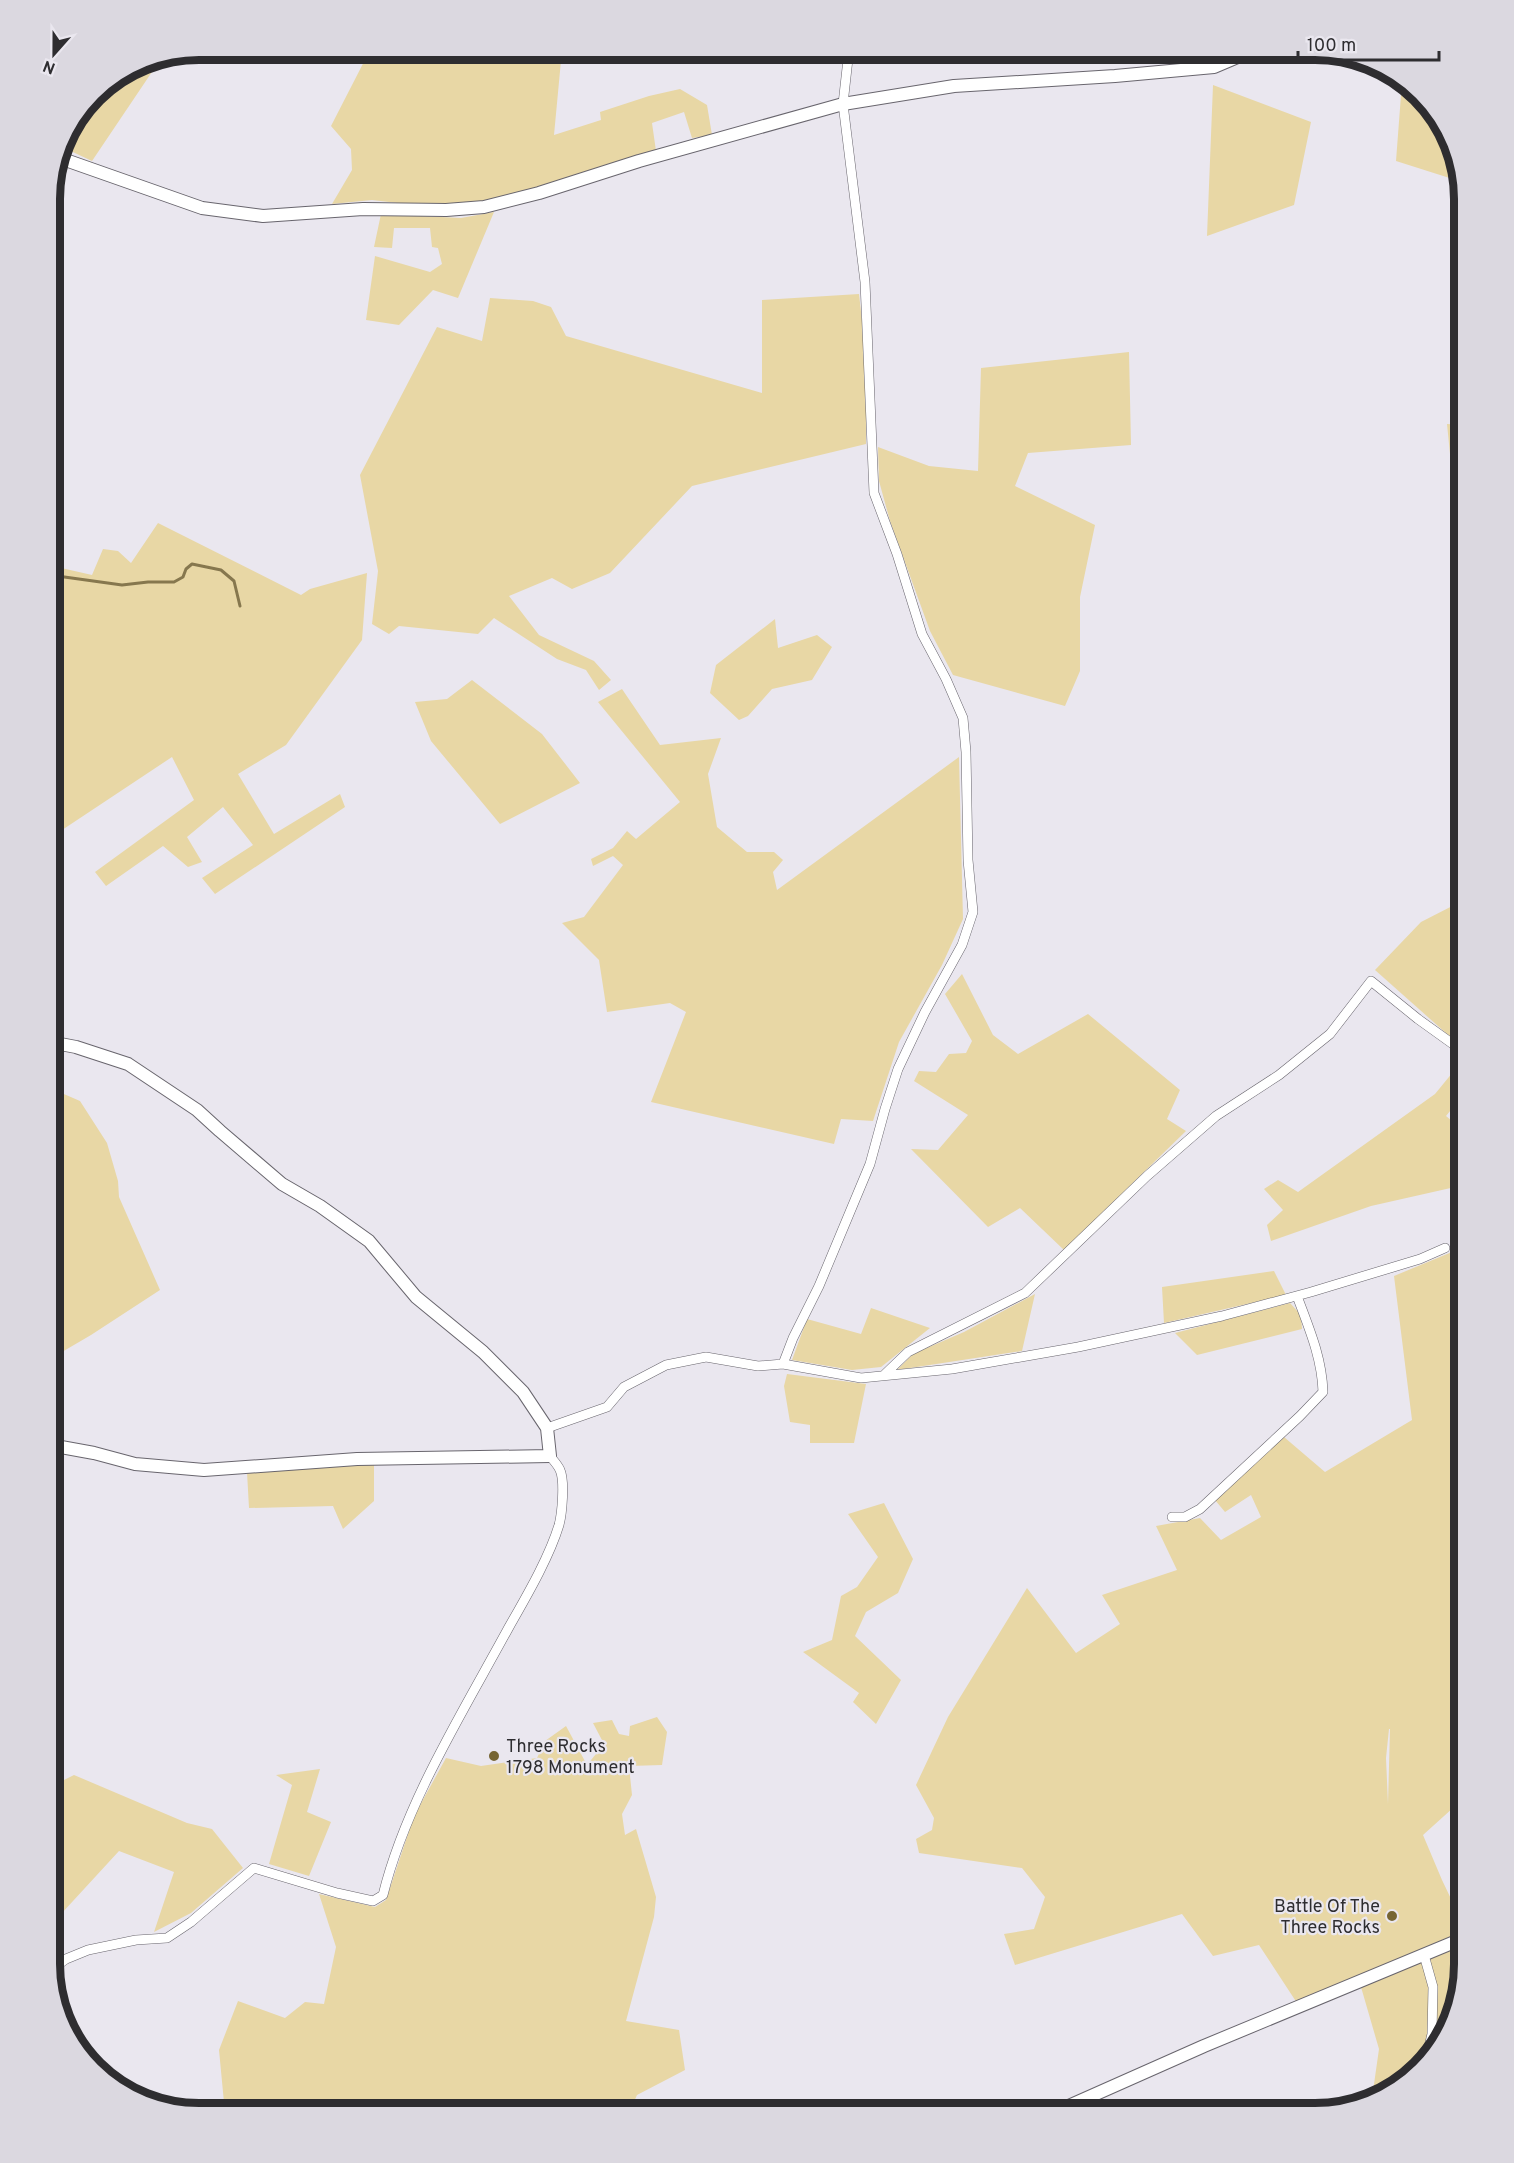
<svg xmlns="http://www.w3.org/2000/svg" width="1514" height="2163" font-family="Overpass,sans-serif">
<rect width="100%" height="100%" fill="#eae7ef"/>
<!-- green -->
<path fill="#e8d7a5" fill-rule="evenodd" d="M 370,50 L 562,50 L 554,135 L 601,120 L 600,112 L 649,96 L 680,89 L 707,105 L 712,135 L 692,138 L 684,112 L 652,123 L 656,151 L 537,189 L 467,204 L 415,205 L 372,200 L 332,204 L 352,170 L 351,149 L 331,126 Z
M 162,57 L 92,161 L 60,146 L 61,142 L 94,93 L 142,61 Z
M 1402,82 L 1444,124 L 1459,181 L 1396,161 Z
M 1213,85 L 1311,122 L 1294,205 L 1207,236 Z
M 494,212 L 458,298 L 433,290 L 399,325 L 366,320 L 375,256 L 430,272 L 442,264 L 438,248 L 432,247 L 430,228 L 394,228 L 392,248 L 374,247 L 381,214 L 461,218 Z
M 859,294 L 866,355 L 866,444 L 692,486 L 610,573 L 572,589 L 552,578 L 509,596 L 539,635 L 594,661 L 611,680 L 599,690 L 586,670 L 557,659 L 494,618 L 478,634 L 399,626 L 389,634 L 372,624 L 378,571 L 360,475 L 437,327 L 482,341 L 490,298 L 533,301 L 551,307 L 566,336 L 762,393 L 762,300 Z
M 1129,352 L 1131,445 L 1028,453 L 1015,486 L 1095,525 L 1080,597 L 1080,671 L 1065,706 L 953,675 L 930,631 L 890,521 L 879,481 L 878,447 L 929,466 L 978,471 L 981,368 Z
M 1447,424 L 1464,425 L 1464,508 L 1455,504 Z
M 158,523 L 301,595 L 310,589 L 367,573 L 362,640 L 286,745 L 238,774 L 274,834 L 340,794 L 345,807 L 215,894 L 202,878 L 253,845 L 223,807 L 187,837 L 202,862 L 188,867 L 163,846 L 106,886 L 95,872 L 194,800 L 172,757 L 50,838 L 50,563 L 57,567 L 92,575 L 103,549 L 118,551 L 131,563 Z
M 775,619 L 778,648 L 817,635 L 832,647 L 812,680 L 772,689 L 748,716 L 739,720 L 710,693 L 716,665 Z
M 472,680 L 542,734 L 580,783 L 500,824 L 431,741 L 415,702 L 447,699 Z
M 622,689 L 660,745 L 721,738 L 708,774 L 717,827 L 747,852 L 774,852 L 783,860 L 773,872 L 777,890 L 959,757 L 963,919 L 942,965 L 899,1042 L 873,1121 L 841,1119 L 834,1144 L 651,1102 L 686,1012 L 670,1003 L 607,1012 L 599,960 L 562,923 L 584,917 L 623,865 L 613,856 L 593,866 L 591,859 L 613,848 L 627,831 L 636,839 L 680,802 L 598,702 Z
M 1464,900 L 1464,1045 L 1447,1034 L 1375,970 L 1421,922 Z
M 962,974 L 993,1035 L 1018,1054 L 1088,1014 L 1180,1090 L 1167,1119 L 1186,1131 L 1064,1250 L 1020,1208 L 988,1227 L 911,1149 L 938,1150 L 968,1115 L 914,1081 L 919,1071 L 936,1072 L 949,1054 L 966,1053 L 972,1041 L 945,994 Z
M 1462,1061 L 1464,1063 L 1464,1094 L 1446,1116 L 1464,1131 L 1464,1185 L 1371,1206 L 1271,1241 L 1267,1225 L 1283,1210 L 1264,1189 L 1278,1180 L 1298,1192 L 1435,1094 Z
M 50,1088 L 80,1101 L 107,1143 L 118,1181 L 119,1197 L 160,1290 L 91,1335 L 50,1359 Z
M 1464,1247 L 1464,1798 L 1423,1835 L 1442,1880 L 1464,1926 L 1464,1931 L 1297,2003 L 1259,1945 L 1213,1956 L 1182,1914 L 1015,1965 L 1004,1934 L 1034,1929 L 1045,1897 L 1022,1868 L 919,1853 L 916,1839 L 932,1830 L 934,1818 L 916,1785 L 948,1717 L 1027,1588 L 1076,1653 L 1120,1624 L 1102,1595 L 1177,1570 L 1156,1526 L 1200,1518 L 1221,1540 L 1261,1517 L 1251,1495 L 1225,1512 L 1215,1500 L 1284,1437 L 1325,1472 L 1412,1420 L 1394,1276 ZM 1389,1729 L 1390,1729 L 1388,1804 L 1386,1758 Z
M 1274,1271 L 1286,1295 L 1164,1323 L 1162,1287 Z
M 1035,1294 L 1022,1351 L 897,1370 L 913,1354 L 964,1332 Z
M 1290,1303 L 1301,1315 L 1302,1329 L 1197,1355 L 1175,1333 Z
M 871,1308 L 930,1328 L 881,1367 L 852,1370 L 792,1360 L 807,1319 L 861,1334 Z
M 787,1374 L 866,1384 L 854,1443 L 810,1443 L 810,1425 L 790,1422 L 784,1386 Z
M 374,1464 L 374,1501 L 343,1529 L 333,1506 L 249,1508 L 247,1472 Z
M 884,1503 L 913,1559 L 898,1593 L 866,1612 L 855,1636 L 901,1680 L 876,1724 L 853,1702 L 859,1693 L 803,1652 L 832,1640 L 841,1596 L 857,1587 L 878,1557 L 848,1514 Z
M 657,1717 L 667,1732 L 662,1765 L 629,1766 L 632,1795 L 622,1814 L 625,1835 L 636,1829 L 656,1897 L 654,1917 L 626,2021 L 679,2030 L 685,2070 L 637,2095 L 629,2113 L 225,2113 L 219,2050 L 238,2001 L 285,2018 L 305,2002 L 324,2004 L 336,1947 L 319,1894 L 375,1907 L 386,1900 L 414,1816 L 446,1758 L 481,1766 L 537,1758 L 545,1741 L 566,1726 L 587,1765 L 604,1744 L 593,1723 L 612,1720 L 619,1734 L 629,1736 L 630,1726 Z
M 320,1769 L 307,1812 L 331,1822 L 309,1876 L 269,1864 L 292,1785 L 276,1775 Z
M 74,1775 L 187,1823 L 212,1829 L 243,1868 L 191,1913 L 154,1932 L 174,1872 L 119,1851 L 50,1926 L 50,1787 Z
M 1464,1944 L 1464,1964 L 1445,2038 L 1390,2093 L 1372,2098 L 1379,2049 L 1361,1987 Z"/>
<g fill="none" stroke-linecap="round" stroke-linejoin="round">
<!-- stream -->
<path stroke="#86774e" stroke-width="3" d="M 50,575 L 122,585 L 148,582 L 174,582 L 183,577 L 186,569 L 192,564 L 221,570 L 234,581 L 240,606"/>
<!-- street casing -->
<g stroke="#68656d" stroke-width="10">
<path id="street" d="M 783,1364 L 793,1338 L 819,1286 L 870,1164 L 885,1109 L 898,1069 L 925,1012 L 962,945 L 973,912 L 968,860 L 966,752 L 963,718 L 946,679 L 922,634 L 897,554 L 874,493 L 865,282 L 843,104 L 849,50
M 884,1375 L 908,1352 L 1025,1293 L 1147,1176 L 1216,1116 L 1279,1075 L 1330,1034 L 1371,981 L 1418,1019 L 1464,1052
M 547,1428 L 607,1407 L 624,1387 L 666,1365 L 706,1357 L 758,1366 L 783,1364 L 861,1378 L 952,1369 L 1078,1347 L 1222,1316 L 1311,1292 L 1420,1259 L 1445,1248
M 1172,1517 L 1185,1517 L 1200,1509 L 1300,1416 L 1323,1392 C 1322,1358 1309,1328 1297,1296
M 1424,1955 L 1433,1987 L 1432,2034 L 1427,2055
M 51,1970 L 66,1959 L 88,1950 L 136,1940 L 167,1938 L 191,1922 L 254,1868 L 337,1893 L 373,1901 L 383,1895 C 406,1802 463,1712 509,1627 C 526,1597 549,1558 559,1525 C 562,1514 565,1481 560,1470 C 558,1465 553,1460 550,1456"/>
</g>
<!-- secondary casing -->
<g stroke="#68656d" stroke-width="14">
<path id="secondary" d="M 57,157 L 202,208 L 263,216 L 363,209 L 446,210 L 484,207 L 539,193 L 639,161 L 843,104 L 954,86 L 1115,76 L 1214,67 L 1254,50
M 50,1445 L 94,1453 L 135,1464 L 204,1470 L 357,1459 L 550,1456 L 547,1428 L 523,1392 L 483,1352 L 416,1297 L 369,1241 L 320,1206 L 282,1184 L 220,1131 L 197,1110 L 128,1064 L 76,1047 L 50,1042
M 1053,2113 L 1204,2046 L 1464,1938"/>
</g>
<!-- street -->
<use href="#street" stroke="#fff" stroke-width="9"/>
<!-- secondary -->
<use href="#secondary" stroke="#fff" stroke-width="12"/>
</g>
<!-- markers -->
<g fill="#766533" stroke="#eae7ef" stroke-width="2">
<circle cx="494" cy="1756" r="6"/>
<circle cx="1392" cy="1916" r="6"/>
</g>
<g text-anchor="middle" stroke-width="4.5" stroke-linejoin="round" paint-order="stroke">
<!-- poi labels -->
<g font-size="18" fill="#2e2d30" stroke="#eae7ef" text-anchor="start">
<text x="506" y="1752">Three Rocks<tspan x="506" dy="21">1798 Monument</tspan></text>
<text x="1380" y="1912" text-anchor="end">Battle Of The<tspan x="1380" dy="21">Three Rocks</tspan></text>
</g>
</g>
<!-- crop -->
<path d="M0 0H1514V2163H0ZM199 60H1315A139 139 0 0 1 1454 199V1964A139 139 0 0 1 1315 2103H199A139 139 0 0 1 60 1964V199A139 139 0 0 1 199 60Z" fill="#dbd8e0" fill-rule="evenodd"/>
<path fill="none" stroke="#2e2d30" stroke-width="8" d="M199 60H1315A139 139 0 0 1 1454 199V1964A139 139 0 0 1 1315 2103H199A139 139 0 0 1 60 1964V199A139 139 0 0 1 199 60Z"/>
<!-- north arrow -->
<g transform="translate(54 54) rotate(201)" stroke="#eae7ef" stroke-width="4.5" paint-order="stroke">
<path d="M0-4.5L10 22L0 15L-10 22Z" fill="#2e2d30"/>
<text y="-9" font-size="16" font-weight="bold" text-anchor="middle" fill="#2e2d30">N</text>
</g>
<!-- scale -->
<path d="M1298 51v9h141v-9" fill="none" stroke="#2e2d30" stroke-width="3"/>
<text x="1307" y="51" font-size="18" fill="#2e2d30" stroke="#eae7ef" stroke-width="4.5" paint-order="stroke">100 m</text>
</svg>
